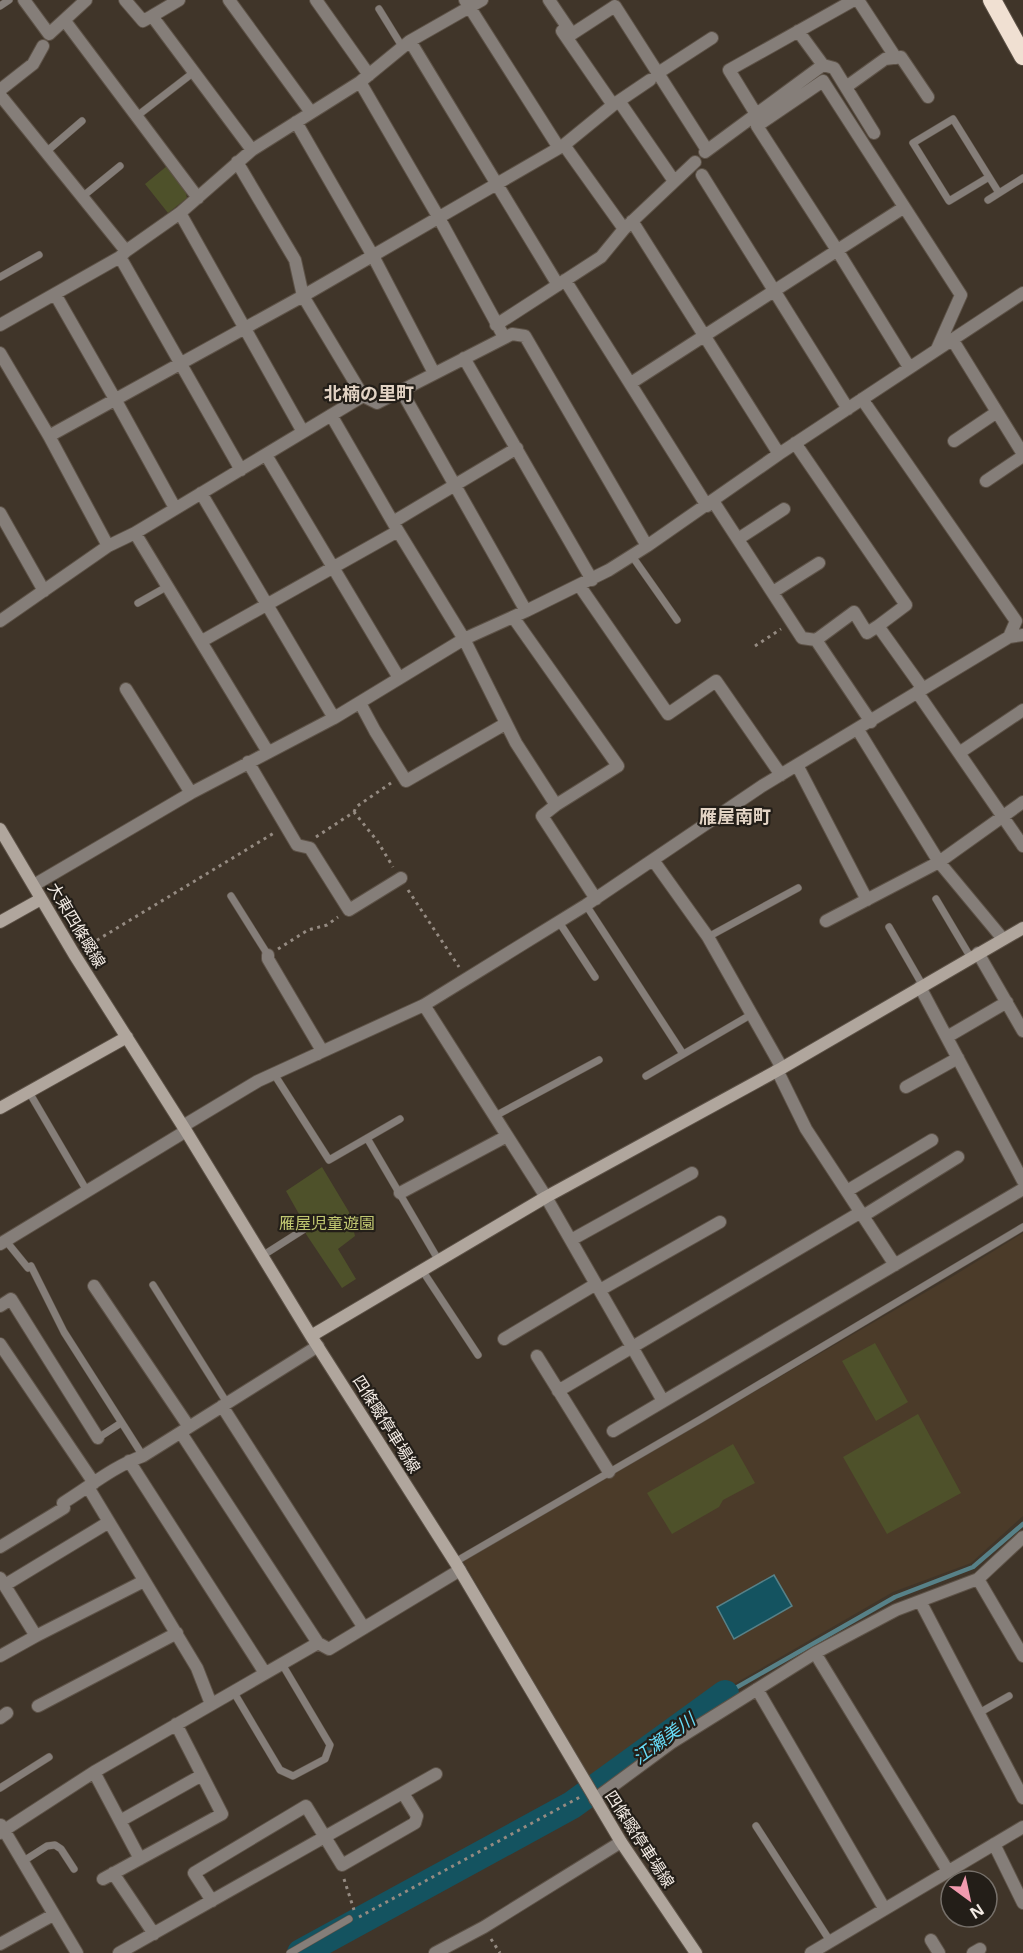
<svg xmlns="http://www.w3.org/2000/svg" width="1023" height="1953" font-family="'Open Sans','Noto Sans JP',sans-serif">
<rect width="100%" height="100%" fill="#403529"/>
<!-- built -->
<path fill="#4b3b29" d="M 1023,1233 L 1023,1516 L 971,1563 L 893,1592 L 722,1691 L 589,1776 L 463,1561 L 950,1278 Z"/>
<!-- green -->
<path fill="#4e512a" d="M 167,166 L 185,189 L 187,198 L 168,213 L 145,184 Z
M 322,1167 L 349,1212 L 355,1236 L 338,1249 L 356,1279 L 342,1288 L 306,1234 L 304,1223 L 286,1191 Z
M 875,1343 L 908,1402 L 876,1421 L 842,1361 Z
M 918,1414 L 961,1493 L 887,1534 L 843,1457 Z
M 733,1444 L 755,1483 L 723,1500 L 719,1507 L 672,1534 L 647,1493 Z"/>
<!-- water -->
<path fill="#145360" stroke="#578188" stroke-width="1.5" d="M 774,1575 L 792,1606 L 734,1639 L 717,1607 Z"/>
<g fill="none" stroke-linecap="round" stroke-linejoin="round">
<!-- stream -->
<path stroke="#578188" stroke-width="4.5" d="M 725,1694 L 895,1597 L 973,1567 L 1023,1524"/>
<!-- river -->
<path stroke="#145360" stroke-width="28" d="M 301,1953 L 572,1805 L 725,1694"/>
<!-- lane casing -->
<g stroke="#5d5247" stroke-width="8">
<path id="lane" d="M 0,6 L 9,0
M 379,9 L 403,48
M 137,116 L 194,72
M 46,152 L 82,121
M 989,177 L 949,201 L 913,143 L 953,119 L 999,193
M 82,197 L 120,166
M 988,200 L 1023,178
M 0,277 L 39,255
M 632,556 L 677,620
M 138,603 L 168,586
M 231,896 L 268,955
M 936,899 L 971,958
M 586,905 L 683,1054
M 559,922 L 595,977
M 889,927 L 923,986
M 708,937 L 798,888
M 274,1074 L 329,1160 L 400,1119
M 646,1076 L 752,1014
M 29,1092 L 87,1191
M 495,1116 L 599,1060
M 367,1138 L 439,1261
M 6,1241 L 28,1268 L 31,1266 L 64,1332 L 143,1456
M 262,1256 L 306,1228
M 422,1270 L 478,1355
M 153,1285 L 227,1403
M 98,1438 L 121,1423
M 455,1562 L 701,1419 L 1023,1227
M 233,1691 L 280,1770 L 293,1776 L 325,1759 L 330,1745 L 282,1664
M 979,1713 L 1009,1696
M 0,1788 L 49,1757
M 756,1826 L 830,1941
M 22,1862 L 47,1846 L 55,1845 L 61,1849 L 74,1869
M 290,1953 L 349,1919"/>
</g>
<!-- street casing -->
<g stroke="#5d5247" stroke-width="14">
<path id="street" d="M 24,0 L 49,34 L 86,0
M 125,0 L 143,21 L 152,16 L 252,150
M 229,0 L 310,111
M 316,0 L 369,75
M 465,0 L 559,148
M 549,0 L 572,34 L 615,6 L 707,150
M 858,0 L 896,58
M 152,16 L 179,0
M 65,21 L 198,198
M 562,31 L 613,105
M 798,31 L 823,65 L 834,68 L 874,133
M 410,41 L 482,0
M 658,73 L 712,38
M 360,82 L 439,218 L 504,337
M 846,87 L 885,59 L 901,57 L 928,97
M 0,90 L 33,64 L 43,46
M 0,95 L 126,251
M 619,101 L 674,181
M 756,114 L 729,70 L 854,0
M 296,122 L 373,256 L 434,373
M 564,145 L 624,229
M 705,152 L 823,65
M 237,162 L 295,260 L 303,296 L 363,396 L 377,403 L 512,334 L 525,336 L 647,546
M 702,175 L 848,409
M 180,213 L 303,432
M 632,221 L 779,454
M 120,257 L 241,470
M 565,280 L 707,506
M 55,294 L 115,399 L 175,508
M 0,325 L 120,257 L 126,251 L 180,213 L 252,150 L 360,82 L 410,41 L 558,285
M 496,325 L 601,257 L 624,229 L 695,162
M 952,339 L 1023,454
M 0,353 L 49,436 L 108,546
M 464,358 L 592,580
M 909,367 L 837,250 L 757,126 L 823,81 L 961,295 L 937,349
M 631,383 L 903,208
M 401,390 L 526,611
M 862,399 L 1016,621 L 1009,637
M 331,415 L 398,531 L 464,639 L 516,743 L 556,805 L 542,816 L 596,899
M 49,436 L 303,296 L 564,145 L 613,105 L 650,80
M 954,441 L 997,412
M 795,443 L 906,605 L 878,626 L 923,689
M 266,455 L 399,678
M 986,481 L 1023,456
M 201,493 L 334,718
M 713,501 L 802,638 L 816,640 L 871,722
M 0,513 L 44,591
M 393,522 L 517,448
M 135,533 L 268,752
M 738,539 L 784,509
M 579,585 L 668,714 L 716,681 L 781,775
M 773,592 L 819,563
M 513,617 L 618,766 L 556,805
M 0,621 L 108,546 L 135,533 L 363,396
M 816,640 L 854,612 L 867,633 L 878,626
M 202,641 L 398,531
M 126,689 L 191,793
M 917,692 L 1023,846
M 360,703 L 375,731 L 406,781 L 505,724
M 858,730 L 939,862 L 1003,939
M 959,753 L 1023,710
M 248,762 L 297,845 L 310,848 L 349,910 L 401,878
M 797,765 L 867,900
M 653,860 L 708,937 L 782,1068
M 34,885 L 191,793 L 334,718 L 464,639 L 526,611 L 609,570 L 647,546 L 779,454 L 1023,293
M 826,921 L 939,862 L 1023,802
M 978,953 L 1023,1031
M 268,955 L 268,959 L 321,1049 L 318,1054
M 920,987 L 1023,1181
M 424,1005 L 546,1197 L 663,1401
M 947,1037 L 1007,1002
M 777,1070 L 806,1129 L 895,1265
M 906,1087 L 958,1058
M 183,1126 L 258,1081 L 424,1005 L 586,905 L 762,786 L 1009,637 L 1023,635
M 847,1191 L 932,1140
M 400,1193 L 507,1136
M 863,1216 L 958,1157
M 571,1240 L 692,1173
M 0,1244 L 186,1131
M 94,1286 L 189,1427
M 600,1290 L 720,1222
M 0,1306 L 11,1299 L 98,1438
M 504,1339 L 596,1284
M 0,1344 L 94,1483
M 537,1356 L 609,1472
M 558,1391 L 861,1212
M 222,1406 L 364,1628
M 613,1431 L 1023,1189
M 181,1433 L 318,1643
M 129,1461 L 265,1673
M 88,1487 L 197,1668 L 211,1704
M 0,1547 L 64,1508 L 63,1503 C 89,1487 114,1466 143,1456 L 318,1346
M 0,1578 L 36,1636 L 144,1581
M 978,1579 L 1023,1656
M 5,1585 L 109,1522
M 920,1601 L 1023,1798
M 815,1653 L 948,1871
M 0,1656 L 36,1636
M 757,1689 L 884,1908
M 38,1706 L 177,1633
M 0,1718 L 7,1713
M 94,1772 L 140,1859
M 595,1799 L 671,1743 L 815,1653 L 896,1610 L 978,1579 L 1023,1537
M 120,1821 L 202,1775
M 1,1825 L 77,1953
M 0,1833 L 94,1772 L 318,1643 L 329,1649 L 460,1570
M 994,1844 L 1023,1903
M 113,1873 L 154,1934
M 103,1879 L 222,1814 L 176,1724
M 212,1901 L 194,1873 L 306,1806 L 342,1865 L 415,1823 L 417,1816 L 403,1793
M 931,1940 L 939,1953
M 0,1944 L 53,1915
M 119,1953 L 436,1774
M 435,1953 L 484,1927 L 621,1842
M 811,1953 L 1023,1827
M 973,1953 L 980,1949"/>
</g>
<!-- secondary casing -->
<g stroke="#5d5247" stroke-width="14">
<path id="secondary" d="M 0,829 L 74,954 L 186,1131 L 311,1336 L 455,1562 L 621,1842 L 696,1953
M 0,922 L 41,899
M 0,1108 L 127,1037
M 311,1336 L 546,1197 L 782,1068 L 1023,928"/>
</g>
<!-- highway casing -->
<g stroke="#5d5247" stroke-width="20">
<path id="highway" d="M 992,0 L 1023,56"/>
</g>
<!-- path -->
<path stroke="#958b82" stroke-width="3" stroke-dasharray="3 4.5" stroke-linecap="butt" d="M 755,646 L 781,629
M 354,812 L 356,807 L 391,783
M 316,837 L 354,812 L 378,842 L 393,867
M 408,890 L 459,967
M 84,948 L 274,833
M 278,949 L 308,930 L 327,925 L 338,917
M 344,1879 L 354,1910
M 359,1917 L 580,1797
M 491,1939 L 500,1953"/>
<!-- lane -->
<use href="#lane" stroke="#857e79" stroke-width="7"/>
<!-- street -->
<use href="#street" stroke="#857e79" stroke-width="12"/>
<!-- secondary -->
<use href="#secondary" stroke="#b0a69d" stroke-width="12"/>
<!-- highway -->
<use href="#highway" stroke="#f0e0d2" stroke-width="18"/>
</g>
<g text-anchor="middle" stroke-width="4.5" stroke-linejoin="round" paint-order="stroke">
<!-- street labels -->
<g font-size="16" fill="#f3ebe4" stroke="#231e18">
<text transform="translate(77 925) rotate(59)" y="6">大東四條畷線</text>
<text transform="translate(387 1424) rotate(58)" y="6">四條畷停車場線</text>
<text transform="translate(640 1839) rotate(57)" y="6">四條畷停車場線</text>
</g>
<!-- park labels -->
<g font-size="16" fill="#c1c871" stroke="#231e18">
<text x="327" y="1229">雁屋児童遊園</text>
</g>
<!-- neighbourhood labels -->
<g font-size="18" font-weight="bold" fill="#e2d3c4" stroke="#231e18">
<text x="369" y="400">北楠の里町</text>
<text x="735" y="823">雁屋南町</text>
</g>
<!-- water labels -->
<g font-size="18" font-style="italic" fill="#67dbf7" stroke="#231e18">
<text transform="translate(664 1739) rotate(-36)" y="6">江瀬美川</text>
</g>
</g>
<!-- north arrow -->
<g transform="translate(969 1899) rotate(147)"><circle r="28" fill="#231e18" stroke="#76706a" stroke-width="1.5"/>
<path d="M0-4.5L10 22L0 15L-10 22Z" fill="#f29aaf"/>
<text y="-9" font-size="16" font-weight="bold" text-anchor="middle" fill="#f3ebe4">N</text>
</g>
</svg>
